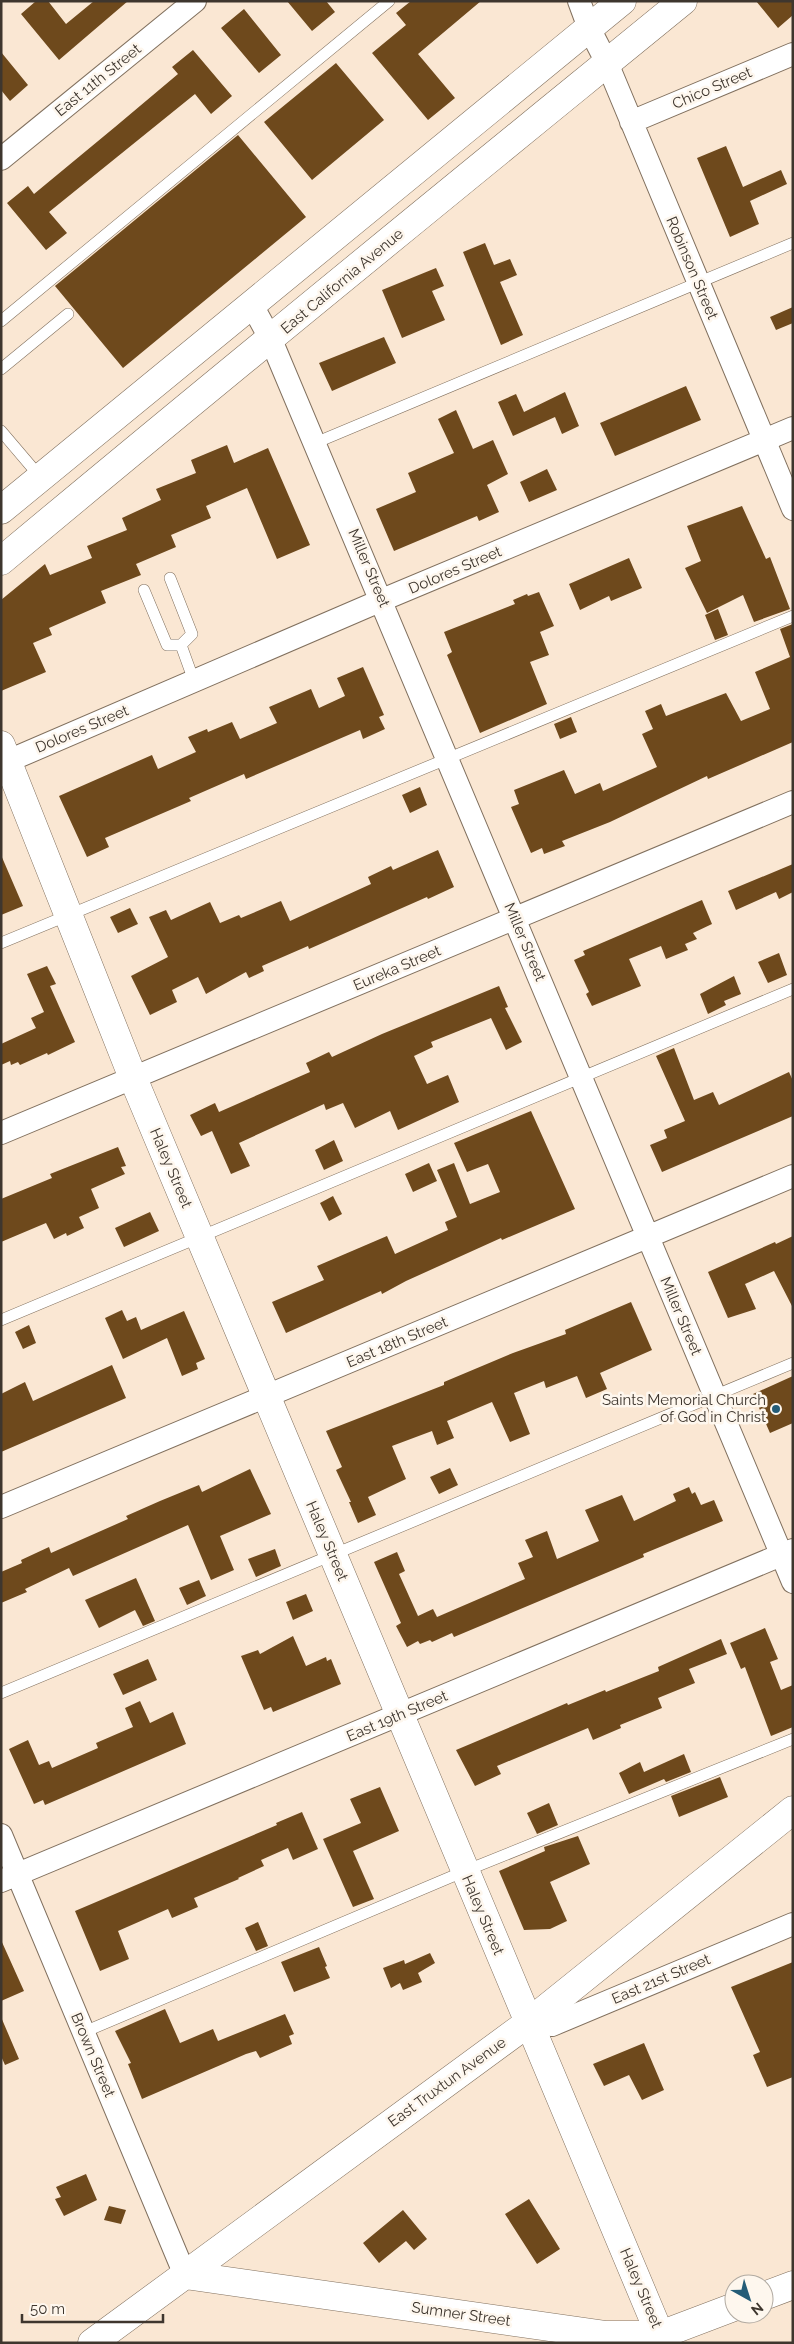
<svg xmlns="http://www.w3.org/2000/svg" width="794" height="2344" font-family="Raleway,sans-serif">
<rect width="100%" height="100%" fill="#fae7d3"/>
<!-- building -->
<path fill="#6e491c" d="M 36,1 L 48,1 L 66,24 L 94,1 L 128,1 L 59,60 L 21,14 Z
M 287,1 L 326,1 L 335,12 L 312,31 Z
M 411,1 L 481,1 L 418,54 L 455,98 L 428,120 L 372,53 L 406,25 L 396,13 Z
M 756,1 L 793,1 L 793,15 L 778,28 Z
M 244,9 L 281,55 L 259,73 L 221,28 Z
M 193,50 L 232,96 L 211,114 L 195,94 L 49,212 L 67,233 L 46,250 L 7,203 L 28,186 L 34,194 L 115,127 L 178,74 L 172,67 Z
M 1,52 L 28,85 L 10,101 L 1,90 Z
M 336,63 L 384,120 L 312,180 L 264,122 Z
M 238,135 L 306,217 L 123,368 L 55,286 Z
M 726,146 L 743,187 L 781,170 L 787,184 L 750,201 L 759,224 L 730,237 L 697,158 Z
M 485,243 L 494,265 L 510,259 L 517,275 L 500,282 L 523,335 L 501,345 L 463,252 Z
M 436,268 L 444,286 L 432,291 L 445,320 L 402,338 L 382,290 Z
M 793,307 L 793,323 L 776,330 L 770,317 Z
M 384,337 L 396,363 L 332,391 L 319,363 Z
M 686,386 L 701,420 L 615,456 L 600,423 Z
M 565,392 L 579,426 L 562,434 L 555,417 L 513,436 L 498,402 L 516,394 L 524,412 Z
M 456,410 L 473,449 L 493,440 L 508,474 L 487,485 L 499,512 L 479,521 L 477,516 L 394,551 L 376,509 L 416,492 L 408,473 L 454,453 L 438,419 Z
M 227,445 L 234,463 L 268,448 L 310,545 L 277,559 L 247,488 L 206,506 L 211,518 L 171,535 L 176,547 L 136,564 L 141,575 L 101,591 L 106,603 L 49,628 L 52,635 L 33,643 L 46,672 L 1,691 L 1,600 L 45,564 L 50,575 L 92,558 L 87,546 L 127,530 L 122,518 L 161,500 L 156,489 L 196,473 L 191,460 Z
M 547,469 L 557,490 L 529,502 L 520,482 Z
M 742,506 L 766,559 L 770,557 L 790,609 L 754,622 L 743,595 L 707,613 L 685,568 L 701,561 L 687,526 Z
M 629,558 L 642,588 L 611,601 L 609,596 L 580,610 L 569,584 Z
M 539,592 L 554,626 L 540,632 L 549,655 L 530,662 L 547,704 L 480,733 L 447,655 L 452,652 L 444,632 L 515,604 L 513,600 L 527,594 L 528,596 Z
M 718,609 L 728,635 L 715,640 L 705,615 Z
M 793,624 L 793,742 L 708,779 L 707,776 L 610,822 L 562,841 L 565,846 L 544,854 L 542,848 L 531,853 L 511,807 L 519,804 L 514,790 L 564,770 L 575,794 L 600,783 L 603,791 L 657,767 L 642,734 L 653,729 L 645,711 L 661,704 L 666,716 L 726,693 L 741,721 L 770,709 L 755,672 L 790,657 L 780,629 Z
M 363,667 L 384,715 L 379,717 L 385,729 L 363,739 L 360,730 L 246,779 L 244,774 L 189,798 L 191,801 L 105,838 L 109,847 L 87,857 L 59,796 L 152,755 L 158,769 L 196,752 L 188,737 L 207,729 L 208,732 L 232,722 L 240,739 L 277,723 L 269,707 L 311,689 L 319,708 L 345,696 L 337,678 Z
M 571,717 L 577,732 L 560,739 L 554,724 Z
M 420,787 L 427,805 L 410,813 L 402,795 Z
M 438,850 L 454,887 L 428,899 L 427,897 L 309,949 L 308,946 L 262,966 L 264,971 L 249,978 L 246,972 L 206,994 L 198,977 L 172,990 L 177,1002 L 150,1015 L 131,976 L 168,957 L 149,917 L 166,910 L 171,920 L 210,902 L 220,923 L 239,915 L 241,918 L 281,901 L 290,921 L 371,884 L 368,877 L 391,866 L 393,870 Z
M 1,855 L 23,906 L 1,915 Z
M 793,864 L 793,892 L 779,899 L 776,892 L 736,910 L 728,891 Z
M 702,900 L 712,924 L 693,933 L 697,939 L 685,944 L 688,950 L 666,959 L 661,946 L 629,959 L 641,986 L 592,1006 L 586,994 L 589,992 L 574,960 L 585,955 L 583,951 Z
M 130,908 L 138,924 L 118,933 L 110,917 Z
M 779,953 L 787,975 L 768,983 L 758,962 Z
M 47,966 L 56,984 L 50,986 L 75,1042 L 48,1055 L 47,1053 L 20,1065 L 18,1062 L 11,1065 L 10,1061 L 1,1065 L 1,1044 L 36,1028 L 31,1018 L 44,1012 L 27,974 Z
M 734,976 L 741,994 L 724,1001 L 726,1005 L 708,1014 L 700,994 Z
M 499,986 L 508,1007 L 505,1008 L 522,1042 L 506,1050 L 491,1018 L 431,1042 L 433,1047 L 414,1056 L 427,1084 L 448,1075 L 459,1102 L 398,1130 L 390,1111 L 355,1128 L 343,1103 L 326,1110 L 324,1104 L 239,1143 L 250,1166 L 231,1174 L 212,1131 L 201,1136 L 190,1115 L 215,1103 L 219,1112 L 310,1072 L 306,1063 L 329,1052 L 332,1057 L 382,1034 Z
M 674,1048 L 694,1100 L 713,1092 L 719,1105 L 789,1072 L 793,1081 L 793,1116 L 662,1172 L 650,1145 L 667,1138 L 664,1130 L 685,1121 L 656,1056 Z
M 531,1111 L 575,1209 L 502,1240 L 501,1238 L 406,1281 L 382,1294 L 381,1291 L 286,1333 L 272,1302 L 324,1280 L 317,1266 L 387,1236 L 395,1254 L 448,1230 L 445,1222 L 457,1217 L 437,1170 L 454,1163 L 470,1204 L 500,1192 L 488,1164 L 467,1172 L 454,1143 Z
M 334,1140 L 343,1161 L 324,1170 L 315,1150 Z
M 118,1147 L 126,1166 L 121,1167 L 125,1174 L 91,1189 L 99,1208 L 79,1217 L 84,1228 L 67,1236 L 66,1233 L 54,1239 L 46,1223 L 1,1242 L 1,1199 L 52,1178 L 50,1174 Z
M 429,1163 L 437,1181 L 413,1192 L 405,1174 Z
M 333,1196 L 342,1214 L 329,1221 L 320,1203 Z
M 150,1212 L 159,1231 L 124,1247 L 115,1228 Z
M 793,1236 L 793,1308 L 774,1271 L 745,1284 L 756,1309 L 728,1318 L 708,1272 L 775,1242 L 776,1244 Z
M 631,1302 L 652,1350 L 600,1373 L 607,1389 L 586,1398 L 577,1376 L 546,1388 L 544,1381 L 514,1393 L 530,1434 L 510,1442 L 492,1402 L 447,1421 L 454,1438 L 437,1445 L 432,1431 L 392,1446 L 406,1479 L 368,1497 L 376,1515 L 358,1523 L 349,1502 L 351,1502 L 336,1470 L 342,1467 L 326,1431 L 444,1385 L 444,1382 L 513,1353 L 566,1334 L 565,1330 Z
M 122,1310 L 127,1321 L 136,1317 L 141,1330 L 184,1311 L 205,1359 L 196,1363 L 198,1369 L 182,1376 L 167,1338 L 123,1359 L 105,1318 Z
M 29,1325 L 36,1343 L 23,1349 L 15,1332 Z
M 112,1365 L 126,1398 L 1,1452 L 1,1394 L 25,1382 L 33,1401 Z
M 793,1376 L 793,1423 L 770,1433 L 753,1394 Z
M 450,1468 L 458,1485 L 439,1494 L 430,1477 Z
M 250,1469 L 271,1514 L 220,1536 L 234,1570 L 211,1580 L 188,1525 L 73,1576 L 69,1568 L 25,1589 L 27,1592 L 1,1603 L 1,1572 L 22,1563 L 21,1560 L 49,1547 L 51,1553 L 128,1519 L 126,1516 L 160,1501 L 199,1485 L 202,1492 Z
M 689,1487 L 692,1494 L 695,1492 L 701,1505 L 714,1500 L 723,1521 L 643,1554 L 644,1557 L 454,1637 L 452,1633 L 432,1642 L 430,1640 L 420,1644 L 418,1641 L 407,1647 L 396,1626 L 401,1623 L 374,1562 L 397,1552 L 405,1571 L 399,1574 L 418,1616 L 433,1609 L 437,1617 L 525,1579 L 518,1563 L 533,1557 L 525,1540 L 547,1531 L 557,1559 L 599,1541 L 585,1510 L 622,1495 L 634,1521 L 676,1501 L 673,1494 Z
M 275,1549 L 281,1566 L 256,1577 L 248,1559 Z
M 136,1578 L 155,1621 L 143,1626 L 135,1610 L 99,1628 L 85,1600 Z
M 199,1580 L 206,1596 L 187,1605 L 179,1588 Z
M 306,1594 L 313,1611 L 293,1620 L 286,1602 Z
M 765,1628 L 778,1659 L 770,1662 L 781,1690 L 793,1685 L 793,1727 L 771,1736 L 745,1667 L 741,1669 L 730,1643 Z
M 293,1636 L 306,1666 L 326,1657 L 327,1661 L 331,1659 L 341,1684 L 273,1712 L 271,1707 L 264,1710 L 241,1656 L 258,1650 L 260,1654 Z
M 721,1639 L 727,1654 L 689,1669 L 695,1683 L 658,1698 L 662,1708 L 620,1725 L 621,1728 L 593,1740 L 588,1728 L 497,1766 L 501,1774 L 475,1786 L 456,1750 L 567,1703 L 568,1705 L 605,1690 L 606,1692 L 659,1671 L 658,1667 Z
M 148,1659 L 157,1680 L 123,1695 L 113,1674 Z
M 140,1701 L 150,1723 L 173,1712 L 186,1744 L 45,1805 L 43,1800 L 34,1804 L 9,1749 L 28,1740 L 39,1765 L 49,1761 L 52,1768 L 98,1748 L 96,1743 L 133,1727 L 125,1708 Z
M 684,1754 L 691,1772 L 666,1782 L 664,1779 L 629,1794 L 619,1773 L 640,1762 L 644,1772 Z
M 720,1777 L 728,1797 L 679,1817 L 671,1796 Z
M 380,1787 L 399,1831 L 353,1851 L 374,1899 L 353,1907 L 323,1839 L 361,1823 L 350,1799 Z
M 549,1803 L 558,1825 L 537,1834 L 527,1813 Z
M 302,1812 L 318,1849 L 293,1860 L 288,1848 L 261,1860 L 264,1866 L 238,1878 L 239,1879 L 194,1898 L 198,1907 L 172,1918 L 168,1909 L 118,1931 L 129,1959 L 100,1971 L 75,1911 L 277,1825 L 276,1823 Z
M 578,1836 L 590,1864 L 550,1882 L 567,1921 L 550,1929 L 524,1930 L 499,1871 L 545,1851 L 544,1847 Z
M 258,1922 L 268,1946 L 256,1951 L 245,1928 Z
M 1,1940 L 24,1991 L 1,2001 Z
M 319,1947 L 327,1966 L 325,1967 L 330,1978 L 294,1992 L 281,1962 Z
M 430,1953 L 435,1963 L 418,1973 L 422,1982 L 403,1990 L 400,1983 L 391,1988 L 383,1968 L 404,1960 L 405,1964 Z
M 793,1962 L 793,2077 L 767,2087 L 753,2055 L 760,2052 L 731,1987 Z
M 165,2009 L 180,2043 L 213,2029 L 218,2041 L 285,2014 L 294,2034 L 289,2036 L 292,2044 L 260,2058 L 256,2051 L 246,2054 L 142,2099 L 128,2064 L 131,2063 L 115,2031 Z
M 1,2017 L 19,2059 L 5,2065 L 1,2056 Z
M 644,2043 L 664,2090 L 642,2100 L 629,2075 L 604,2086 L 593,2064 Z
M 86,2174 L 97,2200 L 64,2216 L 55,2199 L 61,2197 L 56,2187 Z
M 529,2199 L 560,2249 L 537,2264 L 505,2214 Z
M 109,2206 L 126,2210 L 121,2224 L 104,2220 Z
M 403,2210 L 427,2239 L 414,2250 L 406,2241 L 379,2263 L 363,2243 Z"/>
<g fill="none" stroke-linecap="round" stroke-linejoin="round">
<!-- lane casing -->
<g stroke="#81705e" stroke-width="12">
<path id="lane" d="M 1,321 L 389,1
M 1,369 L 68,314
M 1,431 L 41,478
M 315,443 L 793,243
M 170,578 L 192,634 L 181,645 L 194,681
M 144,590 L 167,645 L 181,645
M 1,943 L 793,616
M 1,1320 L 793,989
M 1,1693 L 793,1363
M 84,2032 L 465,1871 L 793,1739"/>
</g>
<!-- street casing -->
<g stroke="#81705e" stroke-width="24">
<path id="street" d="M 579,1 L 589,28 L 607,63 L 793,509
M 631,122 L 793,54
M 1,159 L 195,1
M 252,305 L 271,340 L 793,1582
M 8,761 L 382,600 L 793,428
M 1,1133 L 793,802
M 1,1507 L 793,1176
M 1,1835 L 185,2275
M 1,1881 L 793,1550
M 528,2023 L 552,2025 L 793,1924"/>
</g>
<!-- secondary casing -->
<g stroke="#81705e" stroke-width="29">
<path id="secondary" d="M 1,745 L 133,1078 L 660,2335
M 185,2275 L 606,2335 L 660,2335 L 734,2307
M 764,2296 L 793,2285
M 92,2343 L 528,2023 L 793,1810"/>
</g>
<!-- primary casing -->
<g stroke="#81705e" stroke-width="29">
<path id="primary" d="M 1,510 L 622,1
M 1,561 C 227,372 455,187 683,1"/>
</g>
<!-- lane -->
<use href="#lane" stroke="#fff" stroke-width="11"/>
<!-- street -->
<use href="#street" stroke="#fff" stroke-width="22"/>
<!-- secondary -->
<use href="#secondary" stroke="#fff" stroke-width="28"/>
<!-- primary -->
<use href="#primary" stroke="#fff" stroke-width="28"/>
</g>
<!-- markers -->
<circle fill="#245c77" stroke="#fef7ee" stroke-width="2" cx="776" cy="1409" r="5"/>
<g text-anchor="middle" stroke-width="5" stroke-linejoin="round" paint-order="stroke">
<!-- street labels -->
<g font-size="15" fill="#3e362e" stroke="#fef7ee">
<text transform="translate(98 80) rotate(-39)" y="5">East 11th Street</text>
<text transform="translate(712 88) rotate(-23)" y="5">Chico Street</text>
<text transform="translate(692 268) rotate(67)" y="5">Robinson Street</text>
<text transform="translate(342 281) rotate(-40)" y="5">East California Avenue</text>
<text transform="translate(369 568) rotate(67)" y="5">Miller Street</text>
<text transform="translate(455 570) rotate(-23)" y="5">Dolores Street</text>
<text transform="translate(82 729) rotate(-23)" y="5">Dolores Street</text>
<text transform="translate(525 942) rotate(67)" y="5">Miller Street</text>
<text transform="translate(397 968) rotate(-23)" y="5">Eureka Street</text>
<text transform="translate(171 1168) rotate(67)" y="5">Haley Street</text>
<text transform="translate(681 1316) rotate(67)" y="5">Miller Street</text>
<text transform="translate(397 1342) rotate(-23)" y="5">East 18th Street</text>
<text transform="translate(327 1541) rotate(67)" y="5">Haley Street</text>
<text transform="translate(397 1716) rotate(-23)" y="5">East 19th Street</text>
<text transform="translate(483 1915) rotate(67)" y="5">Haley Street</text>
<text transform="translate(661 1979) rotate(-23)" y="5">East 21st Street</text>
<text transform="translate(93 2055) rotate(67)" y="5">Brown Street</text>
<text transform="translate(447 2082) rotate(-36)" y="5">East Truxtun Avenue</text>
<text transform="translate(641 2288) rotate(67)" y="5">Haley Street</text>
<text transform="translate(461 2314) rotate(8)" y="5">Sumner Street</text>
</g>
<!-- poi labels -->
<g font-size="15" fill="#3e362e" stroke="#fef7ee" text-anchor="end">
<text x="766" y="1405">Saints Memorial Church<tspan x="766" dy="17">of God in Christ</tspan></text>
</g>
</g>
<!-- border -->
<rect width="794" height="2344" fill="none" stroke="#3e362e" stroke-width="5"/>
<!-- north arrow -->
<g transform="translate(749 2299) rotate(141)"><circle r="24" fill="#fef7ee" stroke="#b1aaa1"/>
<path d="M0-4L9 19L0 12L-9 19Z" fill="#245c77"/>
<text y="-8" font-size="14" font-weight="bold" text-anchor="middle" fill="#3e362e">N</text>
</g>
<!-- scale -->
<path d="M22 2314v8h141v-8" fill="none" stroke="#3e362e" stroke-width="2.5"/>
<text x="30" y="2314" font-size="15" fill="#3e362e" stroke="#fef7ee" stroke-width="4" paint-order="stroke">50 m</text>
</svg>
